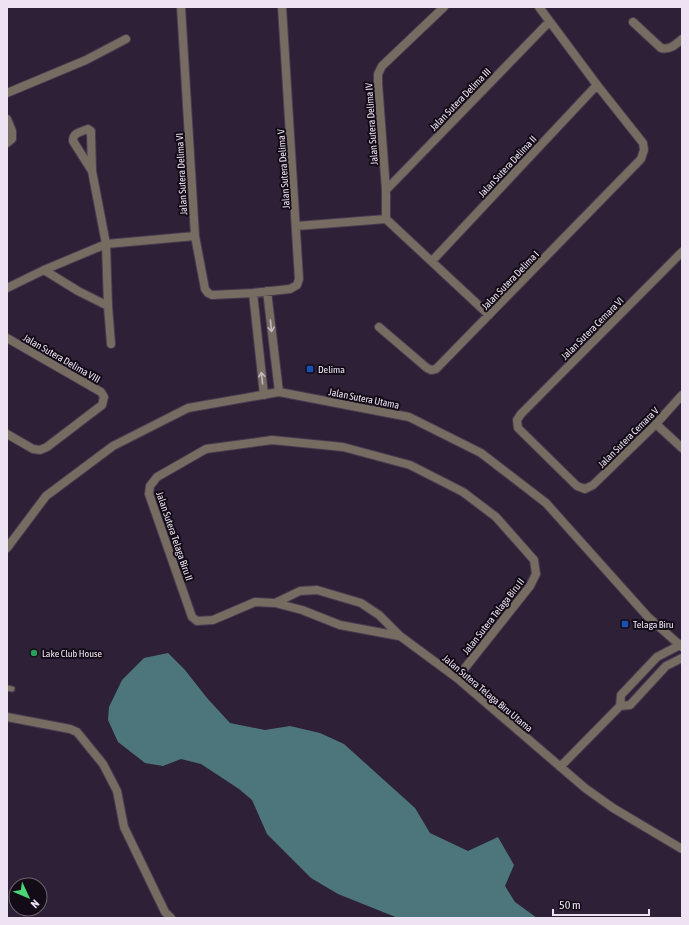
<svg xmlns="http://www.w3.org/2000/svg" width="689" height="925" font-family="'Asap Condensed',sans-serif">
<rect width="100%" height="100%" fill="#2e2036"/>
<!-- water -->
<path fill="#4c767c" d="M 168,653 L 185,670 L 207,698 L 230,723 L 265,730 L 290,726 L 320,733 L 344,744 L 415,808 L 430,833 L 468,851 L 498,837 L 514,865 L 505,886 L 515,902 L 537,918 L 398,918 L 338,894 L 311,878 L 267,834 L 252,800 L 239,789 L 201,764 L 181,759 L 163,766 L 145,763 L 118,742 L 108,720 L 109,707 L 122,680 L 144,658 Z"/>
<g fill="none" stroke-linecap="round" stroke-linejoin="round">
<!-- service casing -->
<g stroke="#493b50" stroke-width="7">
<path id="service" d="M 7,688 L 12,689"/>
</g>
<!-- minor casing -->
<g stroke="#493b50" stroke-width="10">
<path id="minor" d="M 181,7 L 195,236 L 205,289 L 208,293 L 212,295 L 253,293 L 290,289 L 297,285 L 299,279 L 282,7
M 633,22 L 661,48 C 670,50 675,45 682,39
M 7,93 L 86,60 L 126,39
M 7,119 L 12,131 L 12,139 L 7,143
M 92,171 L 73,141 C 73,132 81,132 88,129 L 91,131 L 91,134 L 92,171 L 106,244 L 108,306 L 111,344
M 386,190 L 549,22
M 386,219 L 386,190 L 378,83 L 378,74 L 382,66 L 444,7
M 297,226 L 386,219 L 489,315
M 682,252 L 521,414 L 517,420 L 518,428 L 577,486 L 585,489 L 593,485 L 656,424 L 682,395
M 432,261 L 597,85
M 44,270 L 78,291 L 108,306
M 7,288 L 44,270 L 106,244 L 195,236
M 267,291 L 279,392
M 253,293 L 264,395
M 379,327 L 427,368 L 431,370 L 436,369 L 641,159 L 644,150 L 643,143 L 597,85 L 539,7
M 7,338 L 101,392 L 104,397 L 102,405 L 47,447 L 40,450 L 33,449 L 7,434
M 656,424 L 682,448
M 275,603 L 302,610 L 340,625 L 399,636
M 457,678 L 530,586 L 536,574 L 534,560 L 496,517 L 463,492 L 410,465 L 343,447 L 272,440 L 206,449 L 157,477 L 150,486 L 149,494 L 192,617 L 197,621 L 213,620 L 255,602 L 275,603 L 300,591 L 317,590 L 361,603 L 379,615 L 400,636 L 457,678 L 585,788 L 613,808 L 682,849
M 620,706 L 630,705 L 666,666 L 682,658
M 7,717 L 70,729 L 77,732 L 103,764 L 117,791 L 124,827 L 165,912 L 171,918
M 560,767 L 620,706 L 621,695 L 657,657 L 682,644"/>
</g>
<!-- tertiary casing -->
<g stroke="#493b50" stroke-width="10">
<path id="tertiary" d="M 7,548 L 46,496 L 113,446 L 188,408 L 279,392 L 409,417 L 481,453 L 546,503 L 648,617 L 682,647"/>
</g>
<!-- service -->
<use href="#service" stroke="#766c61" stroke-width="5"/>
<!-- minor -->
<use href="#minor" stroke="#766c61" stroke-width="8"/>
<!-- tertiary -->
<use href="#tertiary" stroke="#766c61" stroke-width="8"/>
</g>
<!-- one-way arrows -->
<defs><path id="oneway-shaft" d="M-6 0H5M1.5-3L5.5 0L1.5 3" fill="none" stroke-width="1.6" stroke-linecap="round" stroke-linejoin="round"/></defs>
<g stroke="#c3b9c0">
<use href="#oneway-shaft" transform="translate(271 326) rotate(84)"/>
<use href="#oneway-shaft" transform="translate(262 378) rotate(-96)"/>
</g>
<!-- markers -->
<g fill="#1a4fb4" stroke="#130c17" stroke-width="1.5">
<rect x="306" y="365" width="8" height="8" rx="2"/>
<rect x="621" y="620" width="8" height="8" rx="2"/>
</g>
<circle fill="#2e9e5b" stroke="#130c17" stroke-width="1.5" cx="34" cy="653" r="4"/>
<g text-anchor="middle" stroke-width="4" stroke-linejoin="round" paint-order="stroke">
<!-- street labels -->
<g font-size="10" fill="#ede3f3" stroke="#130c17">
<text transform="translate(460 99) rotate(-46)" y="4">Jalan Sutera Delima III</text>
<text transform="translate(371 124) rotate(-94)" y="4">Jalan Sutera Delima IV</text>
<text transform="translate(507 166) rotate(-47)" y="4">Jalan Sutera Delima II</text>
<text transform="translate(283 169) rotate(-94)" y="4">Jalan Sutera Delima V</text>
<text transform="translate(181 174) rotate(-93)" y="4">Jalan Sutera Delima VI</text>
<text transform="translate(510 280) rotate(-46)" y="4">Jalan Sutera Delima I</text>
<text transform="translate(592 328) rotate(-45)" y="4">Jalan Sutera Cemara VI</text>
<text transform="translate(62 358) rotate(30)" y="4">Jalan Sutera Delima VIII</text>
<text transform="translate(364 398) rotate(11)" y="4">Jalan Sutera Utama</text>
<text transform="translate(628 437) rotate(-45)" y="4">Jalan Sutera Cemara V</text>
<text transform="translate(175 536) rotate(71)" y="4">Jalan Sutera Telaga Biru II</text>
<text transform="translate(493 616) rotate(-52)" y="4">Jalan Sutera Telaga Biru II</text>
<text transform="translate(488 693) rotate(40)" y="4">Jalan Sutera Telaga Biru Utama</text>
</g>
<!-- poi labels -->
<g font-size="10" fill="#ede3f3" stroke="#130c17" text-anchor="start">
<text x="318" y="373">Delima</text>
<text x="633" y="628">Telaga Biru</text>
<text x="42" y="657">Lake Club House</text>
</g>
</g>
<!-- border -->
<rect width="689" height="925" fill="none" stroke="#ede3f3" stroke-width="16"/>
<!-- north arrow -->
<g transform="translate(28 897) rotate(134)"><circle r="19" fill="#130c17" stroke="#6a626f"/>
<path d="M0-3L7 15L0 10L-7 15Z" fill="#4ad677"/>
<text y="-6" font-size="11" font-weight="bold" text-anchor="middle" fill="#ede3f3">N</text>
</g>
<!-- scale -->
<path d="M553 909v6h96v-6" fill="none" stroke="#ede3f3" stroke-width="2"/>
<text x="559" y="909" font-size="12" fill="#ede3f3" stroke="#130c17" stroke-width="3" paint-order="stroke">50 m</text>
</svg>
